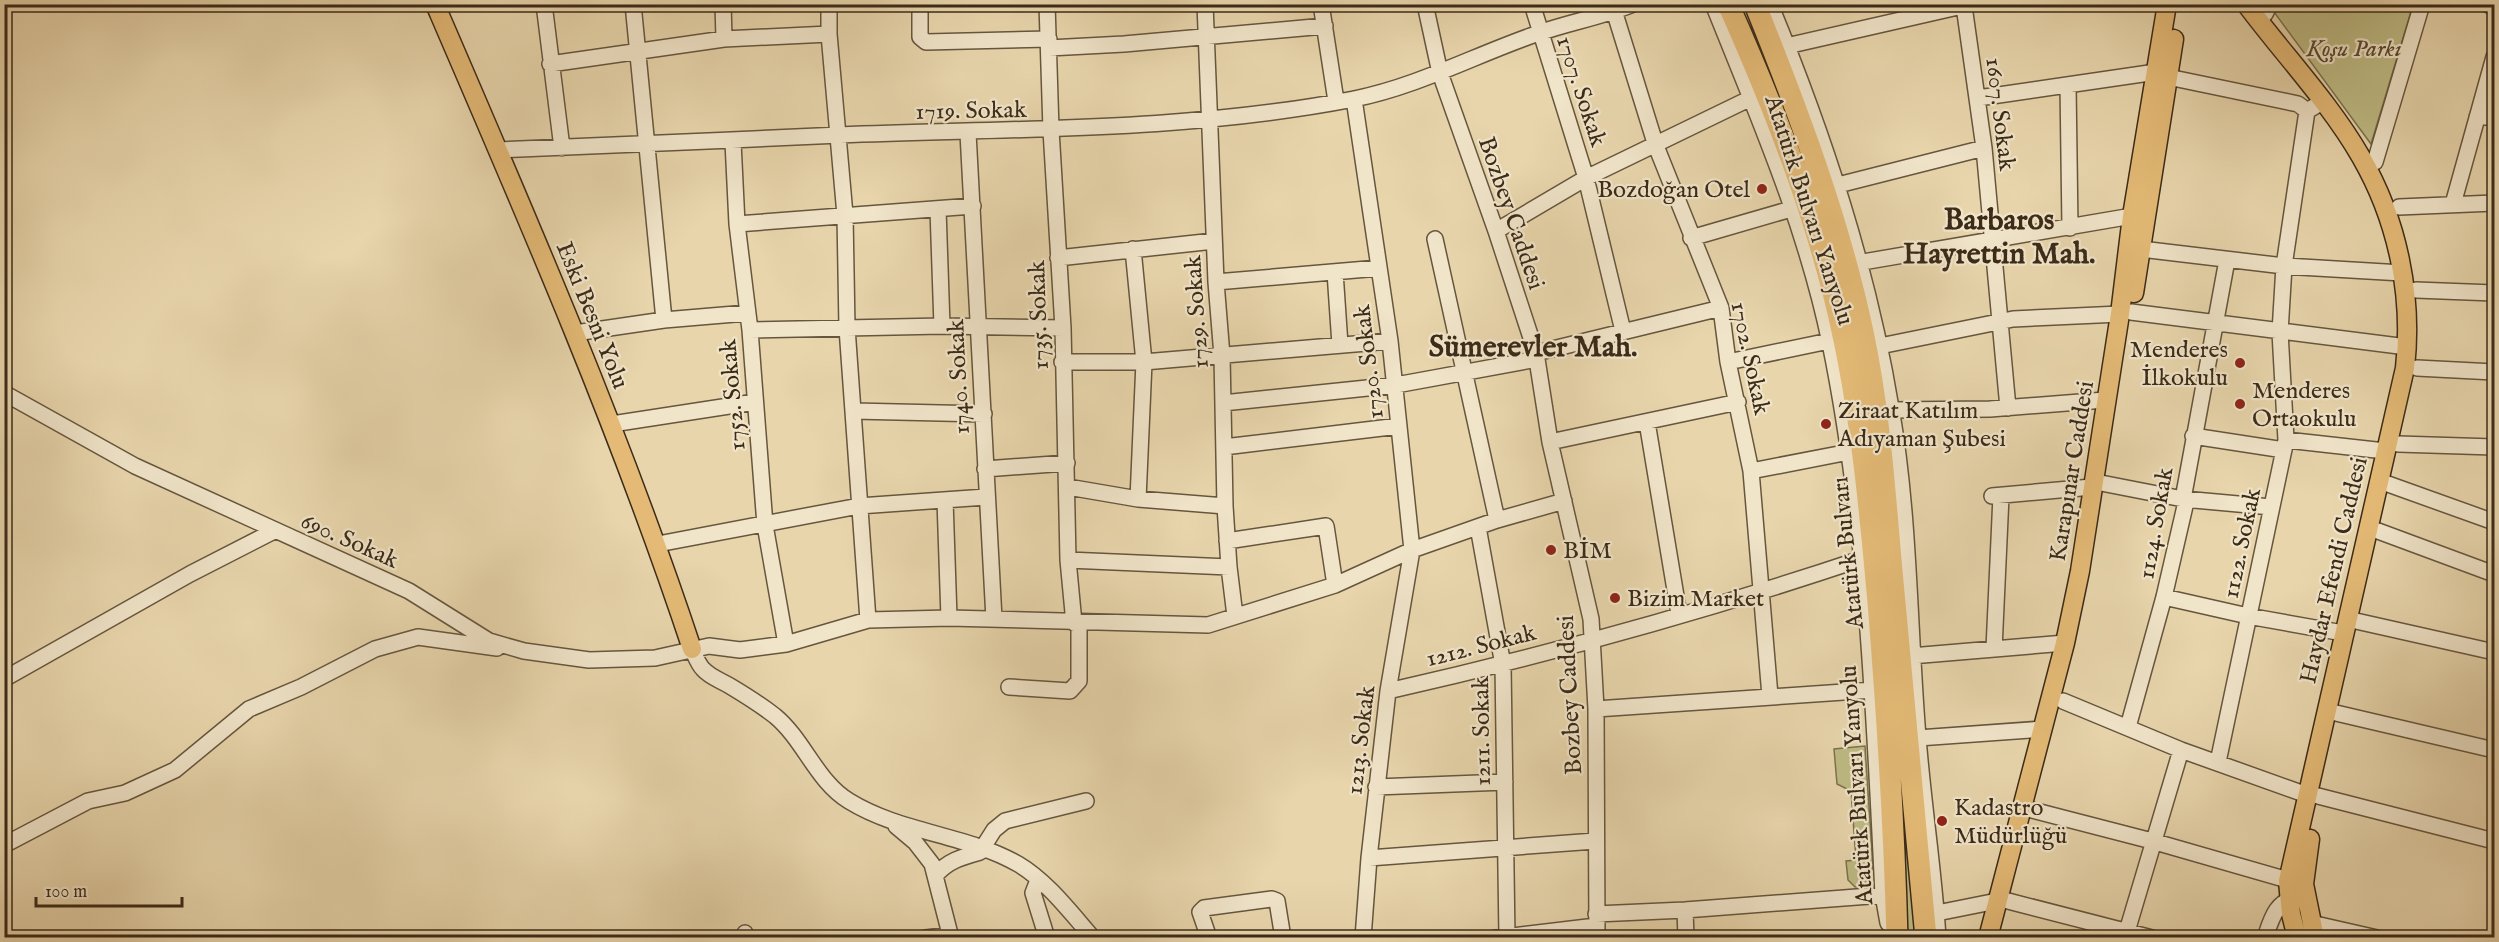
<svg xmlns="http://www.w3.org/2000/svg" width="2499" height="942" font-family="'IM FELL English',serif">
<rect width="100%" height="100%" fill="#e8d5ac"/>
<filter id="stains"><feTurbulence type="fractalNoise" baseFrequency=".00333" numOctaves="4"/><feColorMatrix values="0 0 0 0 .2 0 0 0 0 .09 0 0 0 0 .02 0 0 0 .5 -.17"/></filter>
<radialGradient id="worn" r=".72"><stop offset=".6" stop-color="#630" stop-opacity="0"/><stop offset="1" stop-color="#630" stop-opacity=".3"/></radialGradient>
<!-- green -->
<path fill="#bebb84" stroke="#7c734e" stroke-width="1.5" d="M 2278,5 L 2413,5 L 2371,144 L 2274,12 Z
M 1865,746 L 1873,867 L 1864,886 L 1855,887 L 1848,880 L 1846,861 L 1856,860 L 1851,791 L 1837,784 L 1834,749 Z
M 1904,763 L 1919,937 L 1904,937 L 1898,764 Z"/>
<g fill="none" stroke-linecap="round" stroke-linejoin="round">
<!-- minor casing -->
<g stroke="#66563e" stroke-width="18">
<path id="minor" d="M 544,4 L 562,148
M 633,4 L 664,320
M 723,4 L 724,39
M 829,4 L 829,34 L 845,215 L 847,328 L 868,620
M 920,4 L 920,37 L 926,42 L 1049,39
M 1047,4 L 1051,130 L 1063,328 L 1068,560 L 1074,623
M 1205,4 L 1216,282 L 1222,356 L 1225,506 L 1229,567 L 1235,616
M 1321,4 L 1336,101
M 1425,4 L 1440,73 L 1496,231 L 1536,353 L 1550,442 L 1591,619 L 1596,709 L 1597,938
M 1532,4 L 1586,178 L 1623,331
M 1612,4 L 1656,146 L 1721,308 L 1728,362 L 1751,471 L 1770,696
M 1713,4 C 1757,114 1806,226 1830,343 C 1867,524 1874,711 1883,895 L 1888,923
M 1770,4 C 1824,135 1868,268 1891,408 C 1910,516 1909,628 1918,737 C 1923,804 1934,870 1938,938
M 2487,4 L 2494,8
M 1964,6 L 1984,148 L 2008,408
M 2265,14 L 2270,4
M 1049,48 L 1124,44 L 1325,26
M 1778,48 L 1971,4
M 550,64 L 724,39 L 829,34
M 2168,77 L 2298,104 L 2307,111
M 2068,85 L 2070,228
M 1978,98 L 2156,72
M 1354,99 L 1390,341 L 1412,550 L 1388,691 L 1369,858 L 1363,938
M 2477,117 L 2494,117
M 968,133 L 994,619
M 733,142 L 737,224 L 750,330 L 765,525 L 786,644
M 498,150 C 612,146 726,140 840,135 C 1011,128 1184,132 1354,99 C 1419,86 1477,54 1539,33 C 1570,22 1602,17 1633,4
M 2375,162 L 2422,4
M 1838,185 L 1984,148
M 2453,204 L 2494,57
M 2399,207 L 2494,203
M 938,209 L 942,326
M 737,224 L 973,206
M 1496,231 L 1586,178 L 1751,98
M 1691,238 L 1791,209
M 1435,239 L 1497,520
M 1133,249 L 1144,362 L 1138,499
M 2141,249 L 2284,266 L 2402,273
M 1058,258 L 1214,241
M 1851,264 L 2132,216
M 1335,272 L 1340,345
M 1216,282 L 1379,268
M 2416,290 L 2494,293
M 2131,312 L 2407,347
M 750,330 L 942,326 L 1063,328
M 575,333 L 664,320 L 747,313
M 1880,346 L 2013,319 L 2120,314
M 1536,353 L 1721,308
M 1062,362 L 1144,362 L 1390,341
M 1728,362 L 1829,341
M 2417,368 L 2494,372
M 4,393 L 135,466 L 409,591 L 489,641 L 524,651 L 589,660 L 655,658 L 709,646 L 740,650 L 786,644 L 868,620 L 949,618 L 1208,625 L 1335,585 L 1412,550 L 1497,520 L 1564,501
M 1223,403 L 1396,385 L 1537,359
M 1892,410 L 1990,409 L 2105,400
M 854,411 L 984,414
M 1647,422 L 1679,614
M 612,424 L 755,402
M 2193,436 L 2284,450
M 2286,440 L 2385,451
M 1550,442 L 1738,402
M 2398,444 L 2494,447
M 1224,447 L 1399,426
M 985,469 L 1067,463
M 1751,471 L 1849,452
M 2101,483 L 2183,499 L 2271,507
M 2388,484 L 2494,522
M 1068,487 L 1138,499 L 1225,506
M 1992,496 L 2092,487
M 945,500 L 949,618
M 1478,527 L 1503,665 L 1507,938
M 2378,531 L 2494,574
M 1227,541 L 1326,526 L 1335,585
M 658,544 L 859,506 L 986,497
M 1068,560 L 1229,567
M 2164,597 L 2248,616 L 2343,633
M 2356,621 L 2494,652
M 692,649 C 695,655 698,664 703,669 C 710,677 720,680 730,686 C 745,695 761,705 775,716 C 804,740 817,782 849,801 C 901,833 965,834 1018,864 C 1047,881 1071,913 1093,938
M 1994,649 L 2001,496
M 1911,656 L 2065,643
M 4,679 L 190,574 L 274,531
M 1009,687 L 1070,691 L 1079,681 L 1079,623
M 1388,691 C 1547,655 1706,611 1861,559
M 2063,701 L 2181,750 L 2307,795
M 1596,709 L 1873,690
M 2336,713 L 2494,750
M 2128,727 L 2164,597 L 2185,506 L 2183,499 L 2227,260
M 1918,738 L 2043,729
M 2218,762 L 2286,440 L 2280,332 L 2284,266 L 2307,111 L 2322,102
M 1376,787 L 1505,782
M 2318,796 L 2494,841
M 2032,810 L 2152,841 L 2298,883
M 896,826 L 915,842 L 932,864 L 951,938
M 4,845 L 88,801 L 125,793 L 175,770 L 249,709 L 301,687 L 375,649 L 418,637 L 497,648
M 1369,858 L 1595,841
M 935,876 C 947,861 962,857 980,852 L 994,830 L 1005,821 L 1086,801
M 1038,880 L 1033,893 L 1047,938
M 2008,901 L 2152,938
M 1685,910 L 1686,938
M 1937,913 L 1997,901
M 1596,914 L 1685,910 L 1883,895
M 2311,923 L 2377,938
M 745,938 L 745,933
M 926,938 L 951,935
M 1209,938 L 1200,912 L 1204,908 L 1272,899 L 1277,901 L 1283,938
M 1496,938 L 1596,926
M 2125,938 L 2181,750
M 2265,938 C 2271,920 2276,899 2299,898"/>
</g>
<!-- major casing -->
<g stroke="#3b2b19" stroke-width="21">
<path id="major" d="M 435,4 C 527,217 619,429 692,649
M 2246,4 C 2284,55 2330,103 2361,157 C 2398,221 2413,296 2405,368 L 2288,881 L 2291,914 L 2297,938
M 2134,293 L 2174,39
M 2310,839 L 2304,884 L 2315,938
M 1988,938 L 2065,643 L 2080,571 L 2120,314 L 2132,216 L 2167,4"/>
</g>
<!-- highway casing -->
<g stroke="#3b2b19" stroke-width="24">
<path id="highway" d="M 1728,4 C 1776,112 1820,224 1844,340 C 1862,426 1870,514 1878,602 C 1887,714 1894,825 1897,938
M 1755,4 C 1798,111 1839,219 1863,332 C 1882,421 1886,512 1895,603 C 1905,715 1916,826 1926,938"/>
</g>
<!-- minor -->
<use href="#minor" stroke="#f0e4c9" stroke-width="15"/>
<!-- major -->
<use href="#major" stroke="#e4ba76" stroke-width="18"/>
<!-- highway -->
<use href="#highway" stroke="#e4ba76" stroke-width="21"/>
</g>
<!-- markers -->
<g fill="#8f2418" stroke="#f0e4c9" stroke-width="2">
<circle cx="1762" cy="189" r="6"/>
<circle cx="2240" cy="363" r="6"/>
<circle cx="2240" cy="404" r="6"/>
<circle cx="1826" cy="424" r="6"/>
<circle cx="1551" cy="550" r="6"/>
<circle cx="1615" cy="598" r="6"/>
<circle cx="1942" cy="821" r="6"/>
</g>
<g text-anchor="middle" stroke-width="4.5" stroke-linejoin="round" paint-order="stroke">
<!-- park labels -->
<g font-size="24" font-style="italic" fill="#55482e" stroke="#f0e4c9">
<text x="2354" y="56">Koşu Parkı</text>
</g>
<!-- street labels -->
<g font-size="24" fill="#3b2b19" stroke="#f0e4c9">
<text transform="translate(1582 91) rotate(72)" y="8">1707. Sokak</text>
<text transform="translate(971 110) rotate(-1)" y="8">1719. Sokak</text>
<text transform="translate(2001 114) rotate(83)" y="8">1607. Sokak</text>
<text transform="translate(1810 210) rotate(72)" y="8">Atatürk Bulvarı Yanyolu</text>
<text transform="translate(1512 213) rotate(71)" y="8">Bozbey Caddesi</text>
<text transform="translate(1196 312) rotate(-94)" y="8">1729. Sokak</text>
<text transform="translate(593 315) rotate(68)" y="8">Eski Besni Yolu</text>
<text transform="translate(1038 315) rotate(-92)" y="8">1735. Sokak</text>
<text transform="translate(1751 358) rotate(78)" y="8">1702. Sokak</text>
<text transform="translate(1368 362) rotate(-97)" y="8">1720. Sokak</text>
<text transform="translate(958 377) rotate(-93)" y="8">1740. Sokak</text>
<text transform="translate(732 395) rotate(-95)" y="8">1752. Sokak</text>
<text transform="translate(2071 471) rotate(-81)" y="8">Karapınar Caddesi</text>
<text transform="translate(2155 523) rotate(-80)" y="8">1124. Sokak</text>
<text transform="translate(350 540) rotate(24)" y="8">690. Sokak</text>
<text transform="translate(2241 543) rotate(-78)" y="8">1122. Sokak</text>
<text transform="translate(1847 553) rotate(-96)" y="8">Atatürk Bulvarı</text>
<text transform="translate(2333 570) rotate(-77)" y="8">Haydar Efendi Caddesi</text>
<text transform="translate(1481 645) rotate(-14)" y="8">1212. Sokak</text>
<text transform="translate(1569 695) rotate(-93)" y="8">Bozbey Caddesi</text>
<text transform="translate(1481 731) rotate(-91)" y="8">1211. Sokak</text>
<text transform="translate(1360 740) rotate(-83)" y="8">1213. Sokak</text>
<text transform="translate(1856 785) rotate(-94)" y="8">Atatürk Bulvarı Yanyolu</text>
</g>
<!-- poi labels -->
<g font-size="24" fill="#3b2b19" stroke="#f0e4c9" text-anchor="start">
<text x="1750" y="197" text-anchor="end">Bozdoğan Otel</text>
<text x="2228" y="357" text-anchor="end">Menderes<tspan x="2228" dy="28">İlkokulu</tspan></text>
<text x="2252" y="398">Menderes<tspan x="2252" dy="28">Ortaokulu</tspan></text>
<text x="1838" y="418">Ziraat Katılım<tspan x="1838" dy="28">Adıyaman Şubesi</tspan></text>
<text x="1563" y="558">BİM</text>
<text x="1627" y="606">Bizim Market</text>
<text x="1954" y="815">Kadastro<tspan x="1954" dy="28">Müdürlüğü</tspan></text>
</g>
<!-- district labels -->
<g font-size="30" font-weight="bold" fill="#3b2b19" stroke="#f0e4c9">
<text x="1999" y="229">Barbaros<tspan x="1999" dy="34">Hayrettin Mah.</tspan></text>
<text x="1533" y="356">Sümerevler Mah.</text>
</g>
</g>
<!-- margin -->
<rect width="2499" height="942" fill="none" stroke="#e8d5ac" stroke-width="24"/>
<rect x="6" y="6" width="2487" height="930" fill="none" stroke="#3b2b19" stroke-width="3"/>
<rect x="12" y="12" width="2475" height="918" fill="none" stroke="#3b2b19" stroke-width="1.5"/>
<!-- scale -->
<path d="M36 897v9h146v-9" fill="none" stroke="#3b2b19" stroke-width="3"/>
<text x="45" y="897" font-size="18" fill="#3b2b19" stroke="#f0e4c9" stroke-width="4.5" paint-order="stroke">100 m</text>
<rect width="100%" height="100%" filter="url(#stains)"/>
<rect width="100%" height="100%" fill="url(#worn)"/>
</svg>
